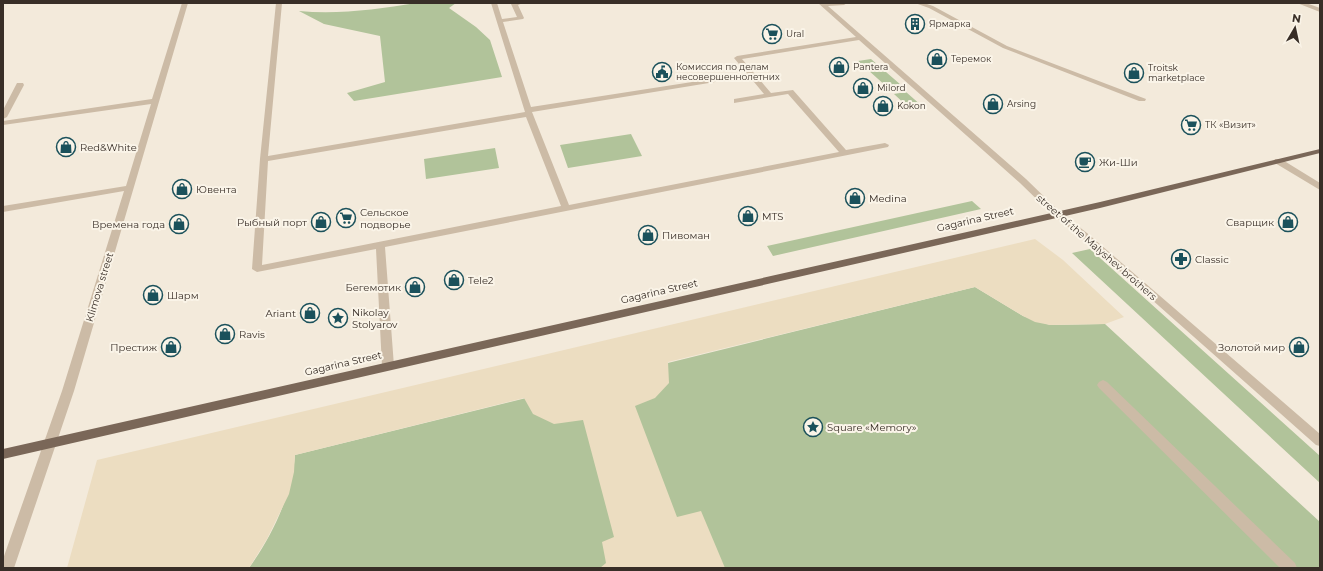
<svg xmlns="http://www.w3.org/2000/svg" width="1323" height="571" font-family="Montserrat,sans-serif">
<rect width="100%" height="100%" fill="#f3eadb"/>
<!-- green -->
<path fill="#b1c39a" d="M 416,3 L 456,3 L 449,8 L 476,27 L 490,40 L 502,77 L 354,101 L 347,93 L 385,82 L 380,36 L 324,24 L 299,11 C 338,15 378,9 416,3 Z
M 871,59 L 901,85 L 887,87 L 858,61 Z
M 906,92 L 922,106 L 909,108 L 894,94 Z
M 631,134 L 642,156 L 568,168 L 560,145 Z
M 495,148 L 499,168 L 426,179 L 424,159 Z
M 972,201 L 981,209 L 773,256 L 767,246 Z
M 1090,249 L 1320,456 L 1320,483 L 1072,253 Z
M 975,287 L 1023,316 L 1050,325 L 1105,324 L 1320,522 L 1320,568 L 249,568 C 272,536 292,495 295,455 Z"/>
<!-- plaza -->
<path fill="#ecddc1" d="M 1035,239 L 1063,260 L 1124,317 L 1105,324 L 1050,325 L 1035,322 L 1023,316 L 975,287 L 668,362 L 669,383 L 655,398 L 635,406 L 677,517 L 701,511 L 725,568 L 600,568 L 606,563 L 602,542 L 614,537 L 583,420 L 554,424 L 533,414 L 524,398 L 295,455 L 294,472 L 289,494 L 267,539 L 249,568 L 67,568 L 97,460 Z"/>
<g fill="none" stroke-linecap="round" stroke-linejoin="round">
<!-- minor -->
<path fill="#ccbba6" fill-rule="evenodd" d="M 182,3 L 188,3 L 74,391 L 14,568 L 3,568 L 3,559 L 62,391 L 124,191 L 3,212 L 3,206 L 126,186 L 151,104 L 3,125 L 3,121 L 152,99 Z
M 276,3 L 282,3 L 268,156 L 525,112 L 491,3 L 497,3 L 502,19 L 517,17 L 511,4 L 523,3 L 518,5 L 524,18 L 523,19 L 503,22 L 531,107 L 718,78 L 718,82 L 715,82 L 532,112 L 569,205 L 839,152 L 788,94 L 734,103 L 734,99 L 764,94 L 734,58 L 737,56 L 856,37 L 818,3 L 847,3 L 844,5 L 828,6 L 1026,179 L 1060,212 L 1087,233 L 1320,434 L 1320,446 L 1316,445 L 1081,237 L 1054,216 L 1020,183 L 859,40 L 742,59 L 771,93 L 793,90 L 846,150 L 885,143 L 889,145 L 888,147 L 385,247 L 394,366 L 392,369 L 388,370 L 384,369 L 382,366 L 376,249 L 257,272 L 252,269 L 260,159 ZM 526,117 L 561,206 L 262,265 L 268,161 Z
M 915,3 L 924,3 L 933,6 L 1007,46 L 1146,99 L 1145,101 L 1139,101 L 1003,48 L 929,8 Z
M 1297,3 L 1306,3 L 1320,8 L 1320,12 Z
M 17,83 L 23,83 L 24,85 L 7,117 L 3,119 L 3,110 Z
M 1275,159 L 1281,159 L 1320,183 L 1320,190 L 1275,163 L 1274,161 Z
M 1103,380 L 1107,382 L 1295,563 L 1297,568 L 1280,568 L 1099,388 L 1097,385 L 1099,382 Z"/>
<!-- major -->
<path fill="#7a6758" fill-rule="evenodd" d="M 1320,149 L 1320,153 L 1100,208 L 3,459 L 3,449 L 1100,202 Z"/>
</g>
<!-- icons -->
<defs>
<g id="building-ring" transform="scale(1)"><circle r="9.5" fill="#faf4e8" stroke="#1b515b" stroke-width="1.5"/><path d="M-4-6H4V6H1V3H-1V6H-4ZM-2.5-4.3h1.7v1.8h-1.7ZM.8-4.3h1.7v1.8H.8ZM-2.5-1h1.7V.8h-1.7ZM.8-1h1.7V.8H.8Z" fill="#1b515b"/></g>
<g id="supermarket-ring" transform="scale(1)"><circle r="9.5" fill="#faf4e8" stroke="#1b515b" stroke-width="1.5"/><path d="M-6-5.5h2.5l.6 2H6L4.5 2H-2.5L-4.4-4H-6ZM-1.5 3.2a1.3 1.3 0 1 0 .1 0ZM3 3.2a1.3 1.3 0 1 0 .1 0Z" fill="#1b515b"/></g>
<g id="shop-ring" transform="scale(1)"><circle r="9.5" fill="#faf4e8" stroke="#1b515b" stroke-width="1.5"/><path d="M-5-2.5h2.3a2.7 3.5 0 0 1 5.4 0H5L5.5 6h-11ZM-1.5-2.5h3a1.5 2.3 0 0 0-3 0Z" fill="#1b515b"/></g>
<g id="civic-ring" transform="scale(1)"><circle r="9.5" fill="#faf4e8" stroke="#1b515b" stroke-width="1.5"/><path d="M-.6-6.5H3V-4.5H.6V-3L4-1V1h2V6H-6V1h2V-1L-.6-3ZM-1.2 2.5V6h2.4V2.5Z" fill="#1b515b"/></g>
<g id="cafe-ring" transform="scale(1)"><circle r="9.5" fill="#faf4e8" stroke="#1b515b" stroke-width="1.5"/><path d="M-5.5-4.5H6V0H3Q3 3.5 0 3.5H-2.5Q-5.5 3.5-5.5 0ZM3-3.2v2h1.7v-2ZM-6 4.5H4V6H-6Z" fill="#1b515b"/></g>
<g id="pharmacy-ring" transform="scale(1)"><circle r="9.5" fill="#faf4e8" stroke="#1b515b" stroke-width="1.5"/><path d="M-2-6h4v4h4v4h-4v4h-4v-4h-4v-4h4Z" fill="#1b515b"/></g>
<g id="sight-ring" transform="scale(1)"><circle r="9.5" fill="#faf4e8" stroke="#1b515b" stroke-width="1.5"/><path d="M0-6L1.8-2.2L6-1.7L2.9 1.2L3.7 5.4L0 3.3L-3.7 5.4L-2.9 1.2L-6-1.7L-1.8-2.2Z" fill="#1b515b"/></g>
</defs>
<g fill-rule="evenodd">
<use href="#building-ring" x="915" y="24"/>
<use href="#supermarket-ring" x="772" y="34"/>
<use href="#shop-ring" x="937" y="59"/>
<use href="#shop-ring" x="839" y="67"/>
<use href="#civic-ring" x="662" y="72"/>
<use href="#shop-ring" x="1134" y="73"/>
<use href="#shop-ring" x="863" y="88"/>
<use href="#shop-ring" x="993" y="104"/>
<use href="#shop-ring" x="883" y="106"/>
<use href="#supermarket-ring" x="1191" y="125"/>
<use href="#shop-ring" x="66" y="147"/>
<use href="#cafe-ring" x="1085" y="162"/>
<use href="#shop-ring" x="182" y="189"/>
<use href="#shop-ring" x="855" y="198"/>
<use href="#shop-ring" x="748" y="216"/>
<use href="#supermarket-ring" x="346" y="218"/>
<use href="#shop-ring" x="321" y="222"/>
<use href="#shop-ring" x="1288" y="222"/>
<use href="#shop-ring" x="179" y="224"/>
<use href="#shop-ring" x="648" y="235"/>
<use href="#pharmacy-ring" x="1181" y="259"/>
<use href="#shop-ring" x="454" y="280"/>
<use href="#shop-ring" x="415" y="287"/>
<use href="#shop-ring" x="153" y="295"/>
<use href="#shop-ring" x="310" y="313"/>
<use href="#sight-ring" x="338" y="318"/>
<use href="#shop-ring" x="225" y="334"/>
<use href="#shop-ring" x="171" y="347"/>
<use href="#shop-ring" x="1299" y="347"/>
<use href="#sight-ring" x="813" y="427"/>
</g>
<g text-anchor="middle" stroke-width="4" stroke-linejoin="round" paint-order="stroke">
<!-- far-poi labels -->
<g font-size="9" fill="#382e27" stroke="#faf4e8" text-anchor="start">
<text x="929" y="27">Ярмарка</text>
<text x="786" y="37">Ural</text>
<text x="951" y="62">Теремок</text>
<text x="676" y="70">Комиссия по делам<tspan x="676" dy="10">несовершеннолетних</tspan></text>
<text x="853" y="70">Pantera</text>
<text x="1148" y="71">Troitsk<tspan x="1148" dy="10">marketplace</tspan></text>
<text x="877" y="91">Milord</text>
<text x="1007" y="107">Arsing</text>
<text x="897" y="109">Kokon</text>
<text x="1205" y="128">ТК «Визит»</text>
</g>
<!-- poi labels -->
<g font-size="10" fill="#382e27" stroke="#faf4e8" text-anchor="start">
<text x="80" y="151">Red&amp;White</text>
<text x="1099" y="166">Жи-Ши</text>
<text x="196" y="193">Ювента</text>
<text x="869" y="202">Medina</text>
<text x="360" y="216">Сельское<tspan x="360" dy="12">подворье</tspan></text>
<text x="762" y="220">MTS</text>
<text x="307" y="226" text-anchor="end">Рыбный порт</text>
<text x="1274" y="226" text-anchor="end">Сварщик</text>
<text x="165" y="228" text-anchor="end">Времена года</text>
<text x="662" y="239">Пивоман</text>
<text x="1195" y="263">Classic</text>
<text x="468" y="284">Tele2</text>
<text x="401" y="291" text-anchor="end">Бегемотик</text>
<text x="167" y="299">Шарм</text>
<text x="352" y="316">Nikolay<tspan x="352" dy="12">Stolyarov</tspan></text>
<text x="296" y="317" text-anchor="end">Ariant</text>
<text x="239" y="338">Ravis</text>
<text x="157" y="351" text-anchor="end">Престиж</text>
<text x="1285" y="351" text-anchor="end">Золотой мир</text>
<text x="827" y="431">Square «Memory»</text>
</g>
<!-- street labels -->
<g font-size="10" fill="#382e27" stroke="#faf4e8">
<text transform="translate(975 219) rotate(-13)" y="4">Gagarina Street</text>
<text transform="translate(1097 247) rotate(41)" y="4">street of the Malyshev brothers</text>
<text transform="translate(99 287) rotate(-73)" y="4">Klimova street</text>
<text transform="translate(659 291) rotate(-13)" y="4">Gagarina Street</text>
<text transform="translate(343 363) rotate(-13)" y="4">Gagarina Street</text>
</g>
</g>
<!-- border -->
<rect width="1323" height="571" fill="none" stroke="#382e27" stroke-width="8"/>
<!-- north arrow -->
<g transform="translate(1295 28) rotate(9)" stroke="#faf4e8" stroke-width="3" paint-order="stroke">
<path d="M0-3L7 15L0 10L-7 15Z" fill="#382e27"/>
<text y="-6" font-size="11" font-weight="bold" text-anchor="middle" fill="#382e27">N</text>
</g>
</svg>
